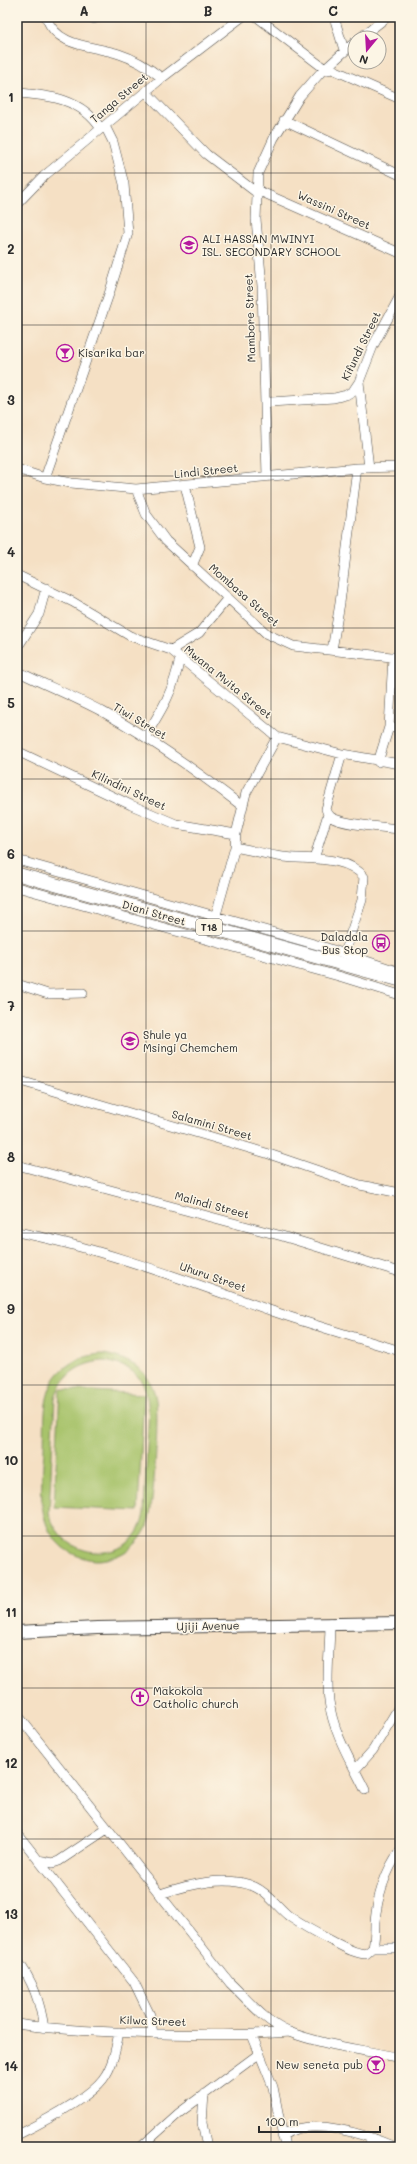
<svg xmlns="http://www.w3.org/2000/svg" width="417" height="2164" font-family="Mali,sans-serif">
<rect width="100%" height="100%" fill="#fcf5e5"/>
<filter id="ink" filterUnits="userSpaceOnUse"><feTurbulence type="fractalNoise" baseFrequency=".025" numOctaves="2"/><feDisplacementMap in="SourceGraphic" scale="8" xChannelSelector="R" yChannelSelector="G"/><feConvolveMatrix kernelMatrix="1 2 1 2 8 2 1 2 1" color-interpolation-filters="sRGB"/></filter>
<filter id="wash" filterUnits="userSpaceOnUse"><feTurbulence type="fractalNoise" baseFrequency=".012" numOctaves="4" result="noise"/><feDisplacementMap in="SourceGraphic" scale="16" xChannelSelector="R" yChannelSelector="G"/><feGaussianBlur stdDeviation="0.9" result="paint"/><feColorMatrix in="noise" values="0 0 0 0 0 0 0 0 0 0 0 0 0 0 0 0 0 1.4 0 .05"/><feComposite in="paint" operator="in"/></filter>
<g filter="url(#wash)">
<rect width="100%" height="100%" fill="#f5e0c4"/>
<!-- green -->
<path fill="#a7c36a" stroke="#69774a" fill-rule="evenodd" d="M 103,1354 C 122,1357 139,1364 149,1380 C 152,1386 155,1393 156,1400 C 159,1419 154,1513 146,1529 C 137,1548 117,1560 95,1560 C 83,1559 71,1554 62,1547 C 33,1521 43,1481 44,1447 C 45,1424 42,1397 56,1377 C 68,1361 85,1355 103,1354 ZM 103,1361 C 156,1368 149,1406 147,1447 C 146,1468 145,1490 144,1512 C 138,1565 64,1566 49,1513 L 55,1398 C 62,1375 79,1363 103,1361 Z
M 60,1389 L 144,1394 L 138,1511 L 54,1507 Z"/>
</g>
<g filter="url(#ink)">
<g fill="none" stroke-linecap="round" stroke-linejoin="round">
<!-- street casing -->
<g stroke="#494642" stroke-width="10">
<path id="street" d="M 46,17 C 58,49 93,45 119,54 C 135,59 149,68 162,78
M 257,17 L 325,69 L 355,42
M 334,17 L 344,50
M 94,19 L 96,17
M 360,38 L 387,17
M 146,92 L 206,154 L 257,193
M 17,93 C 50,95 82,99 101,129
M 284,120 L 400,175
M 257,190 L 400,253
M 17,204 L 44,176 L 162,78 L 242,17
M 359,382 L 369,468
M 265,405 L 262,286 L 256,219 L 258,173 L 274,138 L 300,96 L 322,71 L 332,69 L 400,99
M 17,469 L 45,478 L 71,483 L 136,489 L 357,468 L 400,467
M 267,476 L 265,405 L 270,402 L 334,398 L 346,395 L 353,391 L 359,382 L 373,346 L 400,296
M 45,478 L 109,294 L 128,233 L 124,184 L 113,142 L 105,126
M 185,485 L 200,547 L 192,566
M 136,489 L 146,514 L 166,541 L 267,634 L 293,646 L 400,658
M 17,575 L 73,602 L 130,636 L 171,650 L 277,737 L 342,754 L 400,764
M 17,648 L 39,614 L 46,588
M 171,650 L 199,633 L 228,598
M 332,650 L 340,603 L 357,468
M 17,671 C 45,685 75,697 103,712 C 152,739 198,772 242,806
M 389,727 L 400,728
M 145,737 C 163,708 173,692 180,658
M 17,751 L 131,805 L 176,824 L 236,834
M 342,754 L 326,809 C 327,812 328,815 331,817 C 343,825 384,827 400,829
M 378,762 L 389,727 L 393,657
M 235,847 C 251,850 267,855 283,857 C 309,860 347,855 364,877 L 362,900 L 344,953
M 314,859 L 328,814
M 17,860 L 321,946 L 400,972
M 17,887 L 342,977 L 400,995
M 214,922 L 235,847 L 236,834 L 246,793 L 277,737
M 17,984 L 48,994 L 83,993
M 17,1080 L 266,1153 L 360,1185 L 400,1193
M 17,1165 L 282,1236 L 400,1272
M 17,1232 C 105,1249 190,1282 275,1312 C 316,1326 358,1338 400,1351
M 330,1623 C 330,1646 326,1680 329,1701 C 333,1733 351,1761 365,1790
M 17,1714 L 230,1983 C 248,2000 266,2023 289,2032 C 323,2045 365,2050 400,2058
M 355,1770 L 373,1750 L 400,1705
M 17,1833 L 134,1982 L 150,2015 L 153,2034
M 38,1860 L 53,1863 L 59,1861 L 107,1829
M 160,1894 C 188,1885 226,1874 255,1887 C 270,1894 278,1908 290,1917 C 303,1926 318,1934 332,1941 C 342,1946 355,1954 366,1954 L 373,1948 C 375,1939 375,1931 375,1922 C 377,1898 385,1871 400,1851
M 373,1948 L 400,1948
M 17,1960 C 33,1981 40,2002 44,2028
M 17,2024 C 55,2030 93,2031 132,2033 C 184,2035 237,2036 290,2032
M 252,2035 L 273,2087 L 285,2147
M 204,2094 L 202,2123 L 207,2147
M 17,2135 C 39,2124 89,2098 103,2079 C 113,2066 116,2048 119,2032
M 282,2136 C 309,2115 367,2135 395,2147
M 141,2147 L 179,2113 L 260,2053
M 369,2147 L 372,2138"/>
</g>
<!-- secondary casing -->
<g stroke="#494642" stroke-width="14">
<path id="secondary" d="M 17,1632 L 97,1628 L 400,1623"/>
</g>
<!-- primary casing -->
<g stroke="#494642" stroke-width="14">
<path id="primary" d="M 17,874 L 400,980"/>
</g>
<!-- street -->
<use href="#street" stroke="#fff" stroke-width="9"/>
<!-- secondary -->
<use href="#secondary" stroke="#fff" stroke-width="12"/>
<!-- primary -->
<use href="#primary" stroke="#fff" stroke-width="13"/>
</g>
</g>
<!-- grid -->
<path fill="none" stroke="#2b2b2b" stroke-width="1" stroke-opacity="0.55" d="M 146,17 L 146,2147M 271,17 L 271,2147M 17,173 L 400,173M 17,325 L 400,325M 17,476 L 400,476M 17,628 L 400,628M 17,779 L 400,779M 17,931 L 400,931M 17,1082 L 400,1082M 17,1233 L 400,1233M 17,1385 L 400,1385M 17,1536 L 400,1536M 17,1688 L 400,1688M 17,1839 L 400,1839M 17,1991 L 400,1991"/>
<!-- icons -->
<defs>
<g id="school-ring" transform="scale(0.9)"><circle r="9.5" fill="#fcf5e5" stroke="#b5179e" stroke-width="1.5"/><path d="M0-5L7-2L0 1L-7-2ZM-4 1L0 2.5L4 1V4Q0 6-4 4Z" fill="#b5179e"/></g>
<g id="bar-ring" transform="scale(0.9)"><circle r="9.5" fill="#fcf5e5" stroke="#b5179e" stroke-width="1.5"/><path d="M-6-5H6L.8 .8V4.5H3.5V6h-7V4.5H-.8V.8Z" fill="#b5179e"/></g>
<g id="bus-ring" transform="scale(0.9)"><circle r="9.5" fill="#fcf5e5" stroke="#b5179e" stroke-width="1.5"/><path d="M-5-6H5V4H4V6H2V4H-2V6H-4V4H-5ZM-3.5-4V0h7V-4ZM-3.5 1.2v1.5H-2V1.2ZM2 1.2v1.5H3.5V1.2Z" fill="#b5179e"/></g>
<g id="church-ring" transform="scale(0.9)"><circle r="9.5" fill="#fcf5e5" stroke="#b5179e" stroke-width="1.5"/><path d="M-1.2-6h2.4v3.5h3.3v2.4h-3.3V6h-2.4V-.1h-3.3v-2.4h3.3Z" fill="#b5179e"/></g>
</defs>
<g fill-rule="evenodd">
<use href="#school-ring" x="189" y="245"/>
<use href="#bar-ring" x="65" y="353"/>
<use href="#bus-ring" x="381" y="943"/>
<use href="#school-ring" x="130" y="1041"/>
<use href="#church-ring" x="140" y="1697"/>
<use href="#bar-ring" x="376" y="2065"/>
</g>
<g text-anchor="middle" stroke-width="3" stroke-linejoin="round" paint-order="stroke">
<!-- shield labels -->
<rect fill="#fcf5e5" stroke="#6a6863" stroke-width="1" x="196" y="919" width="26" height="16" rx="3"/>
<g font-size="10" font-weight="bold" fill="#2b2b2b">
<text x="209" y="931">T18</text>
</g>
<!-- street labels -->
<g font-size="11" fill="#2b2b2b" stroke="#fcf5e5">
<text transform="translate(119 98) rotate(-40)" y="4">Tanga Street</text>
<text transform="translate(334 210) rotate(24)" y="4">Wassini Street</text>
<text transform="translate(250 318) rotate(-92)" y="4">Mambore Street</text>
<text transform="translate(361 346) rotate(-64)" y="4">Kifundi Street</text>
<text transform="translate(206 471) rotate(-6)" y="4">Lindi Street</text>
<text transform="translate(244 595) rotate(41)" y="4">Mombasa Street</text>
<text transform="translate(228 682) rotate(39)" y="4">Mwana Mvita Street</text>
<text transform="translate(140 721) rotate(31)" y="4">Tiwi Street</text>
<text transform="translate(129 790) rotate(25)" y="4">Kilindini Street</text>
<text transform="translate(154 913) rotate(16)" y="4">Diani Street</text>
<text transform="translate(212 1125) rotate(16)" y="4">Salamini Street</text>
<text transform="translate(212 1205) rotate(15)" y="4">Malindi Street</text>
<text transform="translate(213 1277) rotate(19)" y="4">Uhuru Street</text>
<text transform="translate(208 1626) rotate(-1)" y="4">Ujiji Avenue</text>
<text transform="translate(153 2021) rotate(2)" y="4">Kilwa Street</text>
</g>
<!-- poi labels -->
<g font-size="11" fill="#2b2b2b" stroke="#fcf5e5" text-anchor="start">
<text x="202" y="243">ALI HASSAN MWINYI<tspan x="202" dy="13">ISL. SECONDARY SCHOOL</tspan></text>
<text x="78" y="357">Kisarika bar</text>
<text x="368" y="941" text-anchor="end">Daladala<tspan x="368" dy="13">Bus Stop</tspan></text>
<text x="143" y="1039">Shule ya<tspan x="143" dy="13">Msingi Chemchem</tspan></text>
<text x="153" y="1695">Makokola<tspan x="153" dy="13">Catholic church</tspan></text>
<text x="363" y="2069" text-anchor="end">New seneta pub</text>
</g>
</g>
<!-- margin -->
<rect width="417" height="2164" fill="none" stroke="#fcf5e5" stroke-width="44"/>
<!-- north arrow -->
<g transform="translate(367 50) rotate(198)"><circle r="19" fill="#fcf5e5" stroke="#a8a49b"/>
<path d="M0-3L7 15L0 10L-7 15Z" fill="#b5179e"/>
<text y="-6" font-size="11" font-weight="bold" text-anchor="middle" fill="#2b2b2b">N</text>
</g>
<!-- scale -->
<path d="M259 2126v6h121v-6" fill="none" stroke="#2b2b2b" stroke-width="2"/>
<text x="265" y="2126" font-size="12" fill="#2b2b2b" stroke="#fcf5e5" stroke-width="3" paint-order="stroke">100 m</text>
<rect x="22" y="22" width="373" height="2120" fill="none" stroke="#2b2b2b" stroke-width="1.5"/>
<g font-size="13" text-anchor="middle" font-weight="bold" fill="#2b2b2b">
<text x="84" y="16">A</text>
<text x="208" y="16">B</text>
<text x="333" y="16">C</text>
<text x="11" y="102">1</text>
<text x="11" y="254">2</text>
<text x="11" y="405">3</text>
<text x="11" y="557">4</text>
<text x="11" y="708">5</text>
<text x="11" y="859">6</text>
<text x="11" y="1011">7</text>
<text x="11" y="1162">8</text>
<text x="11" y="1314">9</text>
<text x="11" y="1465">10</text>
<text x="11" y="1617">11</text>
<text x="11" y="1768">12</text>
<text x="11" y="1919">13</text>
<text x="11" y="2071">14</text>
</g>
</svg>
